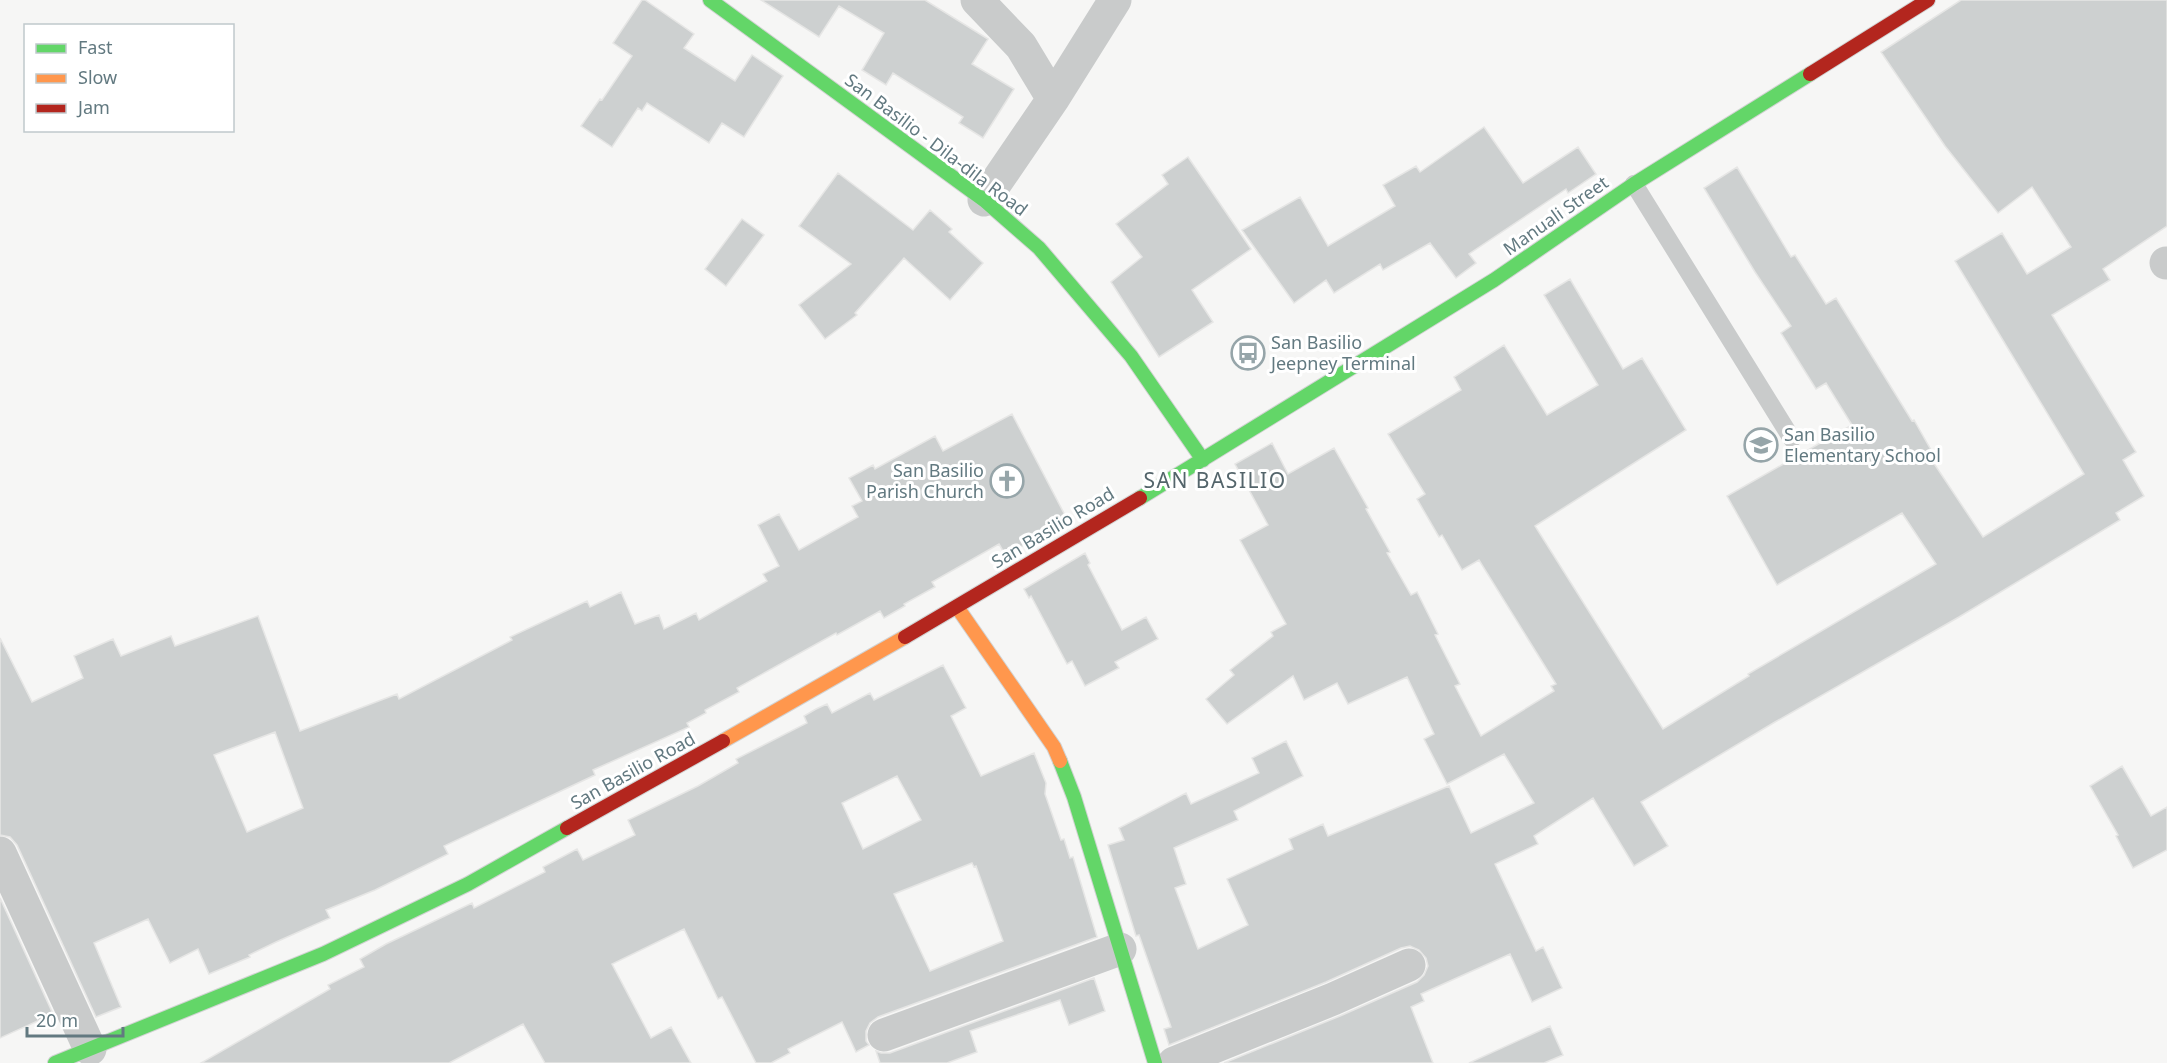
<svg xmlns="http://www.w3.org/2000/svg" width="2167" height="1063" font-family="'Noto Sans',sans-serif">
<rect width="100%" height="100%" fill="#f6f6f5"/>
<!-- building -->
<path fill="#cdd0d0" stroke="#e6e6e5" stroke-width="1.5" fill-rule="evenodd" d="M 642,0 L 645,0 L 694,34 L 684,48 L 735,81 L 752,55 L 783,76 L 744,137 L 722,123 L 709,143 L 647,103 L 642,111 L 638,108 L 612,147 L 581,126 L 600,99 L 602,100 L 632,56 L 613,43 Z
M 761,0 L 925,0 L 988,39 L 972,64 L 1014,89 L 983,138 L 959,123 L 963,117 L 893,73 L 886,85 L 862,70 L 884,33 L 839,6 L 819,37 Z
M 1961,0 L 2167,0 L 2167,226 L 2103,269 L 2110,280 L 2052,315 L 2136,452 L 2123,460 L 2144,496 L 2116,513 L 2120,520 L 1959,617 L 1775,722 L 1641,802 L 1668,846 L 1634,866 L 1593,798 L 1534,836 L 1538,844 L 1495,864 L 1536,951 L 1543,947 L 1562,988 L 1532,1002 L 1510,954 L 1421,994 L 1424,1001 L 1411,1007 L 1433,1063 L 1224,1063 L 1340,1016 L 1417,982 L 1424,975 L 1428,966 L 1426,958 L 1419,950 L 1410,946 L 1401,948 L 1326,982 L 1169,1045 L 1164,1029 L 1171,1027 L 1139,935 L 1136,936 L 1108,845 L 1124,840 L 1119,828 L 1186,793 L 1191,804 L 1259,773 L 1252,758 L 1286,741 L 1303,776 L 1234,811 L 1238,820 L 1174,848 L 1186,884 L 1175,888 L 1198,949 L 1248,925 L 1227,879 L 1293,849 L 1289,839 L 1323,824 L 1328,836 L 1449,786 L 1471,833 L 1534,803 L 1504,754 L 1447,784 L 1424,739 L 1434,734 L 1407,677 L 1348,704 L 1337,683 L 1304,700 L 1293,676 L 1227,724 L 1206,699 L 1234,675 L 1230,670 L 1273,636 L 1271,632 L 1286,624 L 1240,540 L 1268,525 L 1235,464 L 1272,443 L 1288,474 L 1334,448 L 1368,508 L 1366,509 L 1390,552 L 1387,553 L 1411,595 L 1417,592 L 1438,634 L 1435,635 L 1460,684 L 1455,686 L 1481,736 L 1554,691 L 1551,686 L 1556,684 L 1479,560 L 1462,570 L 1442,535 L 1439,537 L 1417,499 L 1425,494 L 1388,434 L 1461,390 L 1454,377 L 1504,345 L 1547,415 L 1598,385 L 1544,295 L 1570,279 L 1623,369 L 1642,358 L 1686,430 L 1535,526 L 1663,729 L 1749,676 L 1748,674 L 1936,564 L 1902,513 L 1777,585 L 1727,496 L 1852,425 L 1826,383 L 1816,389 L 1781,333 L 1791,326 L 1755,272 L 1704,188 L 1737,167 L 1791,257 L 1795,255 L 1826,304 L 1836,298 L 1912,421 L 1914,420 L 1935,457 L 1931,459 L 1983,537 L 2084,474 L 1955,261 L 2002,233 L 2027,274 L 2071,247 L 2032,187 L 1998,213 L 1945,146 L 1881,52 Z
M 1484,127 L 1523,183 L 1578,147 L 1596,174 L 1568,193 L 1566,189 L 1469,254 L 1476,263 L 1456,278 L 1430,243 L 1383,270 L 1380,264 L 1334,293 L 1326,280 L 1294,303 L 1242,230 L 1300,197 L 1328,246 L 1395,206 L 1383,185 L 1416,166 L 1420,172 Z
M 1188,157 L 1251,249 L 1192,290 L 1213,322 L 1159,357 L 1111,282 L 1142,257 L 1116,224 L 1168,184 L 1162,175 Z
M 838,173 L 913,230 L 930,210 L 952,229 L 949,232 L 983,263 L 950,300 L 904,258 L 855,313 L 857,315 L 825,339 L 799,305 L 851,264 L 799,226 Z
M 742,219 L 764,235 L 726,286 L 705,269 Z
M 1012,414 L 1067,519 L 1006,556 L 999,544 L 932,582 L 935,587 L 904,604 L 905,606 L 884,618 L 880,611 L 837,635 L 836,633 L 737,688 L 739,692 L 705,710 L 706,713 L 687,723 L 689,727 L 593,770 L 595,775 L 444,846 L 448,854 L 375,890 L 326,910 L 330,918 L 276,942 L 249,955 L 250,957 L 209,974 L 198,949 L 170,963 L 148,919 L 94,943 L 121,1007 L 96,1017 L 17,845 L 10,837 L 0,835 L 0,638 L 32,702 L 83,678 L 74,656 L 113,639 L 121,656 L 171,636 L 175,646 L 258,616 L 300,731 L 397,694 L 399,699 L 512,640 L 510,637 L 587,601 L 590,607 L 621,592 L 635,624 L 659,615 L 664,629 L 696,613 L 699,620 L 767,581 L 763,574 L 779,566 L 758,525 L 779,514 L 799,550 L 858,517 L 852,506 L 862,501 L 849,478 L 873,465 L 875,469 L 935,436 L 943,451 ZM 275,732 L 303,808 L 247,832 L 214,755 Z
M 1085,553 L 1090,563 L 1088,565 L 1122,630 L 1146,617 L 1158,639 L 1115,662 L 1119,668 L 1085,686 L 1072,661 L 1067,664 L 1031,596 L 1029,598 L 1024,589 Z
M 943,665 L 966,708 L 951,716 L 981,776 L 1034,753 L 1046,783 L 1045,794 L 1061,840 L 1064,839 L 1070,858 L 1073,857 L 1097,937 L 878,1017 L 870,1023 L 866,1031 L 866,1041 L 869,1045 L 856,1052 L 842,1022 L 788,1049 L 790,1053 L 771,1063 L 756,1063 L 722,997 L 718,999 L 684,929 L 612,964 L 651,1038 L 671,1027 L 691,1063 L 545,1063 L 523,1024 L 449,1063 L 201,1063 L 330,989 L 328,985 L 364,967 L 360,959 L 386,944 L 472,903 L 474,908 L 545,872 L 543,867 L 577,849 L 583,860 L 635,835 L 628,820 L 698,786 L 738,763 L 736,759 L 807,723 L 804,716 L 816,709 L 827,704 L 832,713 L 870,693 L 874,700 ZM 897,776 L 921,820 L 863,849 L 842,803 ZM 972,863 L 974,867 L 976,866 L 1003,941 L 930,971 L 894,894 Z
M 2122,766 L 2151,816 L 2167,807 L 2167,850 L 2133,868 L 2116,836 L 2118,835 L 2090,786 Z
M 0,898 L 53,1014 L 0,1038 Z
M 1094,978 L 1105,1011 L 1069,1025 L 1060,1000 L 970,1031 L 977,1052 L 947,1063 L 880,1063 L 876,1051 L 881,1053 L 890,1053 Z
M 1550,1026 L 1563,1055 L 1544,1063 L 1469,1063 Z"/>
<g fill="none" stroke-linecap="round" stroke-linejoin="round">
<!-- fast casing -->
<g stroke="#d2d3d3" stroke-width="16">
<path id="fast" d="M 710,0 L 984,200 L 1039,248 L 1131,356 L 1203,460
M 1140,498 L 1494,280 L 1634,184 L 1810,74
M 1060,761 L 1074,797 L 1155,1063
M 55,1063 L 323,954 L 468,884 L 567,828"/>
</g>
<!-- slow casing -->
<g stroke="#d2d3d3" stroke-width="16">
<path id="slow" d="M 957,607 L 1054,747 L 1060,761
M 723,741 L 905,637"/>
</g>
<!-- jam casing -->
<g stroke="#d2d3d3" stroke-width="16">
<path id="jam" d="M 1810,74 L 1928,0
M 905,637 L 1140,498
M 567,828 L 723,741"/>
</g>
<!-- lane -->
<path stroke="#c9cbcb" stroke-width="18" d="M 1634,184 L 1792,439"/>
<!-- street -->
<path stroke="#c9cbcb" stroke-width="33" d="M 977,0 L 1021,46 L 1053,99
M 984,200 L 1053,99 L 1115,0
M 2166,263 L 2167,263
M 0,853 L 90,1049
M 884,1035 L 1120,949
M 1174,1063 L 1333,999 L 1409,965"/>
<!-- fast -->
<use href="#fast" stroke="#63d668" stroke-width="14"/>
<!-- slow -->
<use href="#slow" stroke="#ff974d" stroke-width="14"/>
<!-- jam -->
<use href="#jam" stroke="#b3261e" stroke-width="14"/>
</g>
<!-- icons -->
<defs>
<g id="bus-ring" transform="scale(1.725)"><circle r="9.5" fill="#fff" stroke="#96a5a9" stroke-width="1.5"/><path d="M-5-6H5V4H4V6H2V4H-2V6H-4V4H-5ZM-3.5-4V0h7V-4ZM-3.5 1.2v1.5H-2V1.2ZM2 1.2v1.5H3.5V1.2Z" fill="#96a5a9"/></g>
<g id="school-ring" transform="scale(1.725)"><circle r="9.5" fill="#fff" stroke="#96a5a9" stroke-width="1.5"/><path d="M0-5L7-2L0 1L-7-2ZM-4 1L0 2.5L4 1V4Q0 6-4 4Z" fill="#96a5a9"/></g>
<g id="church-ring" transform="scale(1.725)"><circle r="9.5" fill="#fff" stroke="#96a5a9" stroke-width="1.5"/><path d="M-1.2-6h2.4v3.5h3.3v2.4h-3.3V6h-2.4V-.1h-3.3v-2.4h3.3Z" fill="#96a5a9"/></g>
</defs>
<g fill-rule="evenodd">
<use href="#bus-ring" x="1248" y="353"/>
<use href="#school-ring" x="1761" y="445"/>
<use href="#church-ring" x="1007" y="481"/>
</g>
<g text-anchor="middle" stroke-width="6" stroke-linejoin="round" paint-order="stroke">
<!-- street labels -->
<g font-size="18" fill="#627980" stroke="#fff">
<text transform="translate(936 145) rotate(37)" y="6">San Basilio - Dila-dila Road</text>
<text transform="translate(1556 216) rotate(-35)" y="6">Manuali Street</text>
<text transform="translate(1053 528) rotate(-31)" y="6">San Basilio Road</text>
<text transform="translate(633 771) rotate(-29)" y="6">San Basilio Road</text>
</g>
<!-- poi labels -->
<g font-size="18" fill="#627980" stroke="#fff" text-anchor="start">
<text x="1271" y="349">San Basilio<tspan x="1271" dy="21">Jeepney Terminal</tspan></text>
<text x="1784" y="441">San Basilio<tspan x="1784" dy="21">Elementary School</tspan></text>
<text x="984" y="477" text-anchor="end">San Basilio<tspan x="984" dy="21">Parish Church</tspan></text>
</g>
<!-- quarter labels -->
<g font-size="21" letter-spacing="1.5" fill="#54656b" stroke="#fff">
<text x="1215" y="488">SAN BASILIO</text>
</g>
</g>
<!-- legend -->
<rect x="24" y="24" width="210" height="108" fill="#ffffff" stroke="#c0c9cc" stroke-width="1.5"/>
<rect x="36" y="44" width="30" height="9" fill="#63d668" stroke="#c0c9cc" stroke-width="1.5"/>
<text x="78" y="54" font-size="18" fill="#627980">Fast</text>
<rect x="36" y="74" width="30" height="9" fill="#ff974d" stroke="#c0c9cc" stroke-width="1.5"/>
<text x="78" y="84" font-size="18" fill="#627980">Slow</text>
<rect x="36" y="104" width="30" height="9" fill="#b3261e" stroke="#c0c9cc" stroke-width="1.5"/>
<text x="78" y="114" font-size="18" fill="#627980">Jam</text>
<!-- scale -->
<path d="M27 1027v9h96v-9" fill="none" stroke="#627980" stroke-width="3"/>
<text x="36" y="1027" font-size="18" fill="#627980" stroke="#ffffff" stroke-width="4.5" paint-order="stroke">20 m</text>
</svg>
